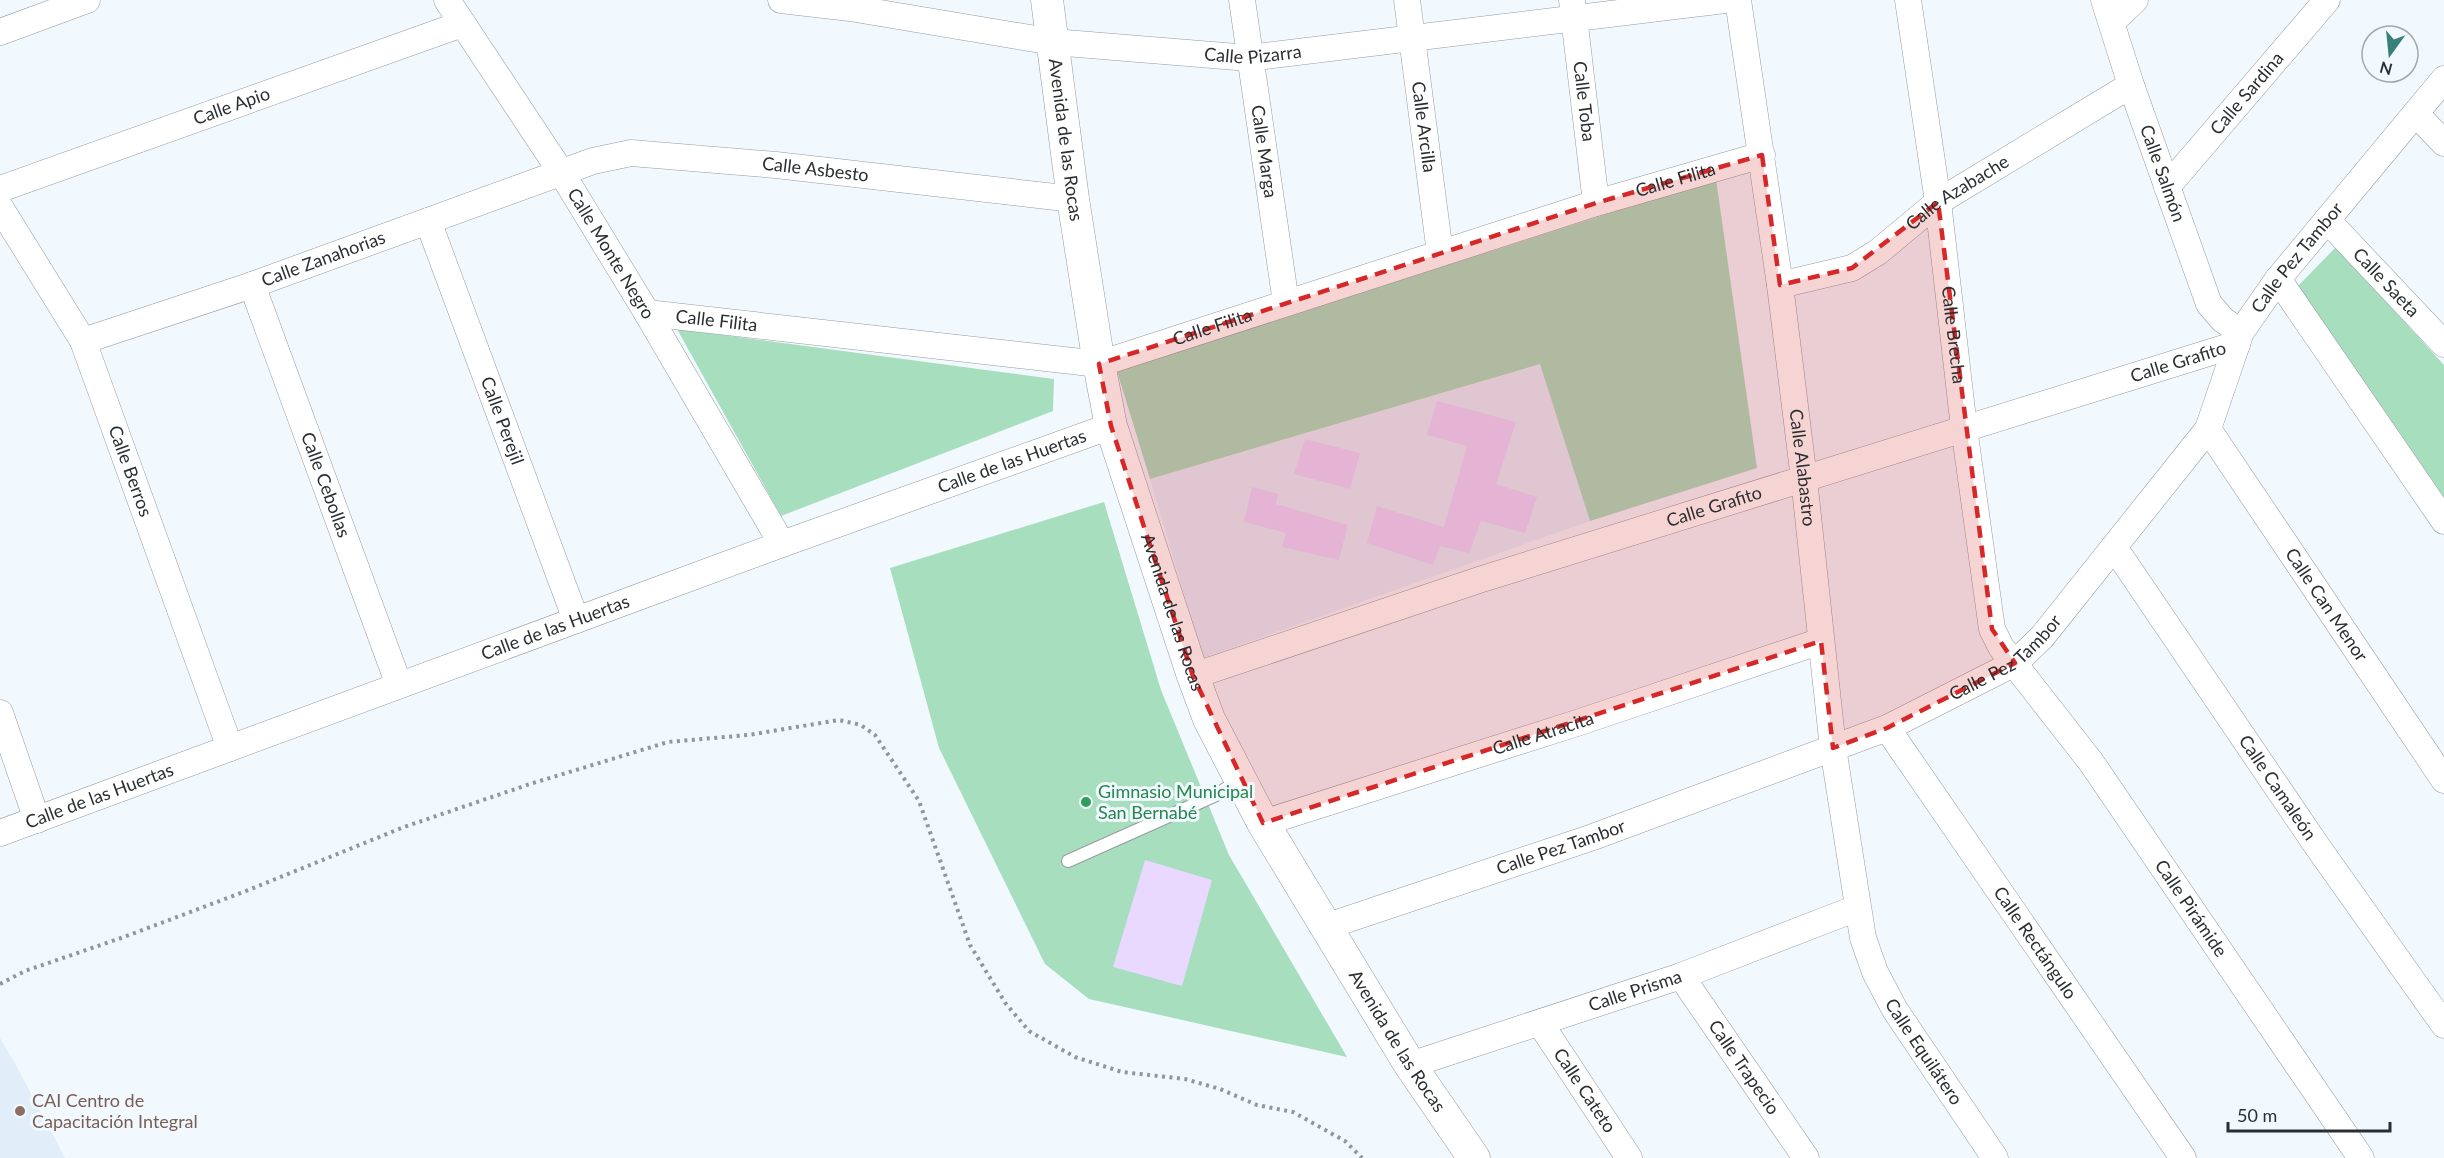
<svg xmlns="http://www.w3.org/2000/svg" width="2444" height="1158" font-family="Lato,sans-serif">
<rect width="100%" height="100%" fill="#f1f8fe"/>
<!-- built -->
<path fill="#e1eefa" d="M 1541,364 L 1590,521 L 1203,658 L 1150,479 Z
M 0,1038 L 16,1065 L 65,1158 L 0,1158 Z"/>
<!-- green -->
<path fill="#a7dfbe" d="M 1716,179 L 1757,468 L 1590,521 L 1540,364 L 1150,479 L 1117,371 Z
M 2336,247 L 2444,365 L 2444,502 L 2298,286 Z
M 677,329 L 1054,379 L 1053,411 L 781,516 Z
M 1104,502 L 1161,690 L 1229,855 L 1347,1057 L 1089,999 L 1045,964 L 939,748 L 890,568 Z"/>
<!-- building -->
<path fill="#e9d8ff" d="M 1437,401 L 1516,422 L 1496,484 L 1537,497 L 1525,533 L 1481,521 L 1469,553 L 1440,546 L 1433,565 L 1367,543 L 1377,506 L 1444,527 L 1467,446 L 1427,435 Z
M 1305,439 L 1360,453 L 1350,489 L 1294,474 Z
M 1252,487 L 1278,494 L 1276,504 L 1348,525 L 1339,560 L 1282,547 L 1286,533 L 1244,522 Z
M 1145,860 L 1212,880 L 1182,986 L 1113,967 Z"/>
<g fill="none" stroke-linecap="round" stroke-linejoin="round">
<!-- service casing -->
<g stroke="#959ba1" stroke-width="14">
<path id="service" d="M 1068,861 L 1216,795 L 1239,780"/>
</g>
<!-- minor casing -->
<g stroke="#959ba1" stroke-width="27">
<g id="minor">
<path id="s1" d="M 447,0 L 561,172 L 647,313 L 782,544"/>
<path id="s2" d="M 781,0 L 850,8 L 1053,42 L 1249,58 L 1725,0"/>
<path id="s3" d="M 1242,0 L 1286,303"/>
<path id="s4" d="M 1407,0 L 1440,253"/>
<path id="s5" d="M 1572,0 L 1596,203"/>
<path id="s6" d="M 1738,0 L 1780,285 L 1804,479 L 1833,748 L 1863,938 L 1875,972 L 1895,1010 L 1995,1158"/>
<path id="s7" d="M 1908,0 L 1938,202 L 1964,428 L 1992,629 L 2001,647 L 2091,762 L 2361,1158"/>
<path id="s8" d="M 2104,0 L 2131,85 L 2209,304 L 2223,320 L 2241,332"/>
<path d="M 2112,22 L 2135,0"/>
<path d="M 0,32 L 87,0"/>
<path d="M 2416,114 L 2444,143"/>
<path id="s9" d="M 2167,187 L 2327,0"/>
<path id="s10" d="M 0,189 L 462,24"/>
<path id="s11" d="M 0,207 L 83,341 L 230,748"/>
<path id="s12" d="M 2327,220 L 2444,344"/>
<path id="s13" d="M 428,221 L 576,620"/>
<path d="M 2278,279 L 2444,521"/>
<path id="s14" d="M 252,285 L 399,685"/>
<path id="s15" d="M 1780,285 L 1852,268 L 1878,252 L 1938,202 L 2131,85"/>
<path id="s16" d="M 647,313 L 1099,364 L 1596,203 L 1762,155"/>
<path id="s17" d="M 83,341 L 252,285 L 593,161 L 631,153 L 776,165 L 1073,199"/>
<path id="s18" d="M 2208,429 L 2444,780"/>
<path id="s19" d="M 2114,547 L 2317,846 L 2444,1025"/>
<path id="s20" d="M 1193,676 L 1482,579 L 2237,344"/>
<path d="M 0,713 L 37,820"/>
<path id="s21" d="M 1887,728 L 2183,1158"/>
<path id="s22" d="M 1263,823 L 1580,722 L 1821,641"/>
<path id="s23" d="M 0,833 L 782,544 L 1111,426"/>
<path id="s24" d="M 1325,927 L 1593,837 L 1887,728 L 2015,663 L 2042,637 L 2208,429 L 2241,332 L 2278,279 L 2444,79"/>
<path id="s25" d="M 1681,976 L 1806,1158"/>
<path id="s26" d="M 1540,1023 L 1629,1158"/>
<path id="s27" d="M 1410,1065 L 1681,976 L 1857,908"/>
</g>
</g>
<!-- tertiary casing -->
<g stroke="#959ba1" stroke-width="33">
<g id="tertiary">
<path id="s28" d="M 1047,0 L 1073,199 L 1099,364 L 1111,426 L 1193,676 L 1209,719 L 1263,823 L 1410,1065 L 1474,1158"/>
</g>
</g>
<!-- path -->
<path stroke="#91969a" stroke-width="4" stroke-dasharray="3 4.5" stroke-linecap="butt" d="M 0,984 L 25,971 L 124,937 L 246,891 L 404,827 L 530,784 L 668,742 L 748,735 L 839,720 L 861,725 L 875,735 L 919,801 L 970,945 L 1006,1004 L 1029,1031 L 1075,1057 L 1122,1072 L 1185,1079 L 1220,1089 L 1257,1105 L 1293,1112 L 1345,1141 L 1362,1158"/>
<!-- service -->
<use href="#service" stroke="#fff" stroke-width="12"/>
<!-- minor -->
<use href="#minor" stroke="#fff" stroke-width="26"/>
<!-- tertiary -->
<use href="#tertiary" stroke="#fff" stroke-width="32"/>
</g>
<!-- marked area -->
<path fill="#d62828" fill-opacity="0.2" stroke="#d62828" stroke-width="4.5" stroke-dasharray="12 8" stroke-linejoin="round" d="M 1762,155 L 1780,285 L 1852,268 L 1938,202 L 1992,629 L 2015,663 L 1887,728 L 1833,748 L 1821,641 L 1263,823 L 1193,676 L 1111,426 L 1099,364 L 1596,203 Z"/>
<!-- markers -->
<circle fill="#2e9e5b" stroke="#f1f8fe" stroke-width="2" cx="1086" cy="802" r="6"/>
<circle fill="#8d6e63" stroke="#f1f8fe" stroke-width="2" cx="20" cy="1111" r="6"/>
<g text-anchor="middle" stroke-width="6" stroke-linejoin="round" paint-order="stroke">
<!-- street labels -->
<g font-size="18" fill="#2c2f31" stroke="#f1f8fe">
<text dy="6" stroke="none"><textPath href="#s2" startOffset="476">Calle Pizarra</textPath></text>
<text dy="6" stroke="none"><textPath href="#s9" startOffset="123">Calle Sardina</textPath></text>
<text dy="6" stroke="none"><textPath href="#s5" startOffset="102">Calle Toba</textPath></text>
<text dy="6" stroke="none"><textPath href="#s10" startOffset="246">Calle Apio</textPath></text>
<text dy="6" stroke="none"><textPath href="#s4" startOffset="128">Calle Arcilla</textPath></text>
<text dy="6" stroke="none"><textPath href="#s28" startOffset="141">Avenida de las Rocas</textPath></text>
<text dy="6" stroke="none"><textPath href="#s3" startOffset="153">Calle Marga</textPath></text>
<text dy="6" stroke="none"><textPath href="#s17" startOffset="765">Calle Asbesto</textPath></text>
<text dy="6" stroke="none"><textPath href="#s8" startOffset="183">Calle Salmón</textPath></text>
<text dy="6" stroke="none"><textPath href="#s16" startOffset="1060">Calle Filita</textPath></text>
<text dy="6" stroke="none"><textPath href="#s15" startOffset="204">Calle Azabache</textPath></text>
<text dy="6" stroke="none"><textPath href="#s1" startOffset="302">Calle Monte Negro</textPath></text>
<text dy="6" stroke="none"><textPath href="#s24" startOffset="1239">Calle Pez Tambor</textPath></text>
<text dy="6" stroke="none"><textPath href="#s17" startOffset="254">Calle Zanahorias</textPath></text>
<text dy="6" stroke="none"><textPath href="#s12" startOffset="86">Calle Saeta</textPath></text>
<text dy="6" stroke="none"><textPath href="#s16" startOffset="70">Calle Filita</textPath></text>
<text dy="6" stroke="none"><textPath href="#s16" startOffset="574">Calle Filita</textPath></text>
<text dy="6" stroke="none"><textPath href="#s7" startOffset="338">Calle Brecha</textPath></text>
<text dy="6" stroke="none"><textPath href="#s20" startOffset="1034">Calle Grafito</textPath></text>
<text dy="6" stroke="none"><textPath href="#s13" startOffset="213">Calle Perejil</textPath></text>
<text dy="6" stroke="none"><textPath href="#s23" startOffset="1078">Calle de las Huertas</textPath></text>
<text dy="6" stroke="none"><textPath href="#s6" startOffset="472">Calle Alabastro</textPath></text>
<text dy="6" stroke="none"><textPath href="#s11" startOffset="296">Calle Berros</textPath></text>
<text dy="6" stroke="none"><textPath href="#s14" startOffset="213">Calle Cebollas</textPath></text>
<text dy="6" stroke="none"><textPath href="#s20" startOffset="548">Calle Grafito</textPath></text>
<text dy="6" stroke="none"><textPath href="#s18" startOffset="212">Calle Can Menor</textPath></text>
<text dy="6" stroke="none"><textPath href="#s28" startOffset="627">Avenida de las Rocas</textPath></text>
<text dy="6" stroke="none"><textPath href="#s23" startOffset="592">Calle de las Huertas</textPath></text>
<text dy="6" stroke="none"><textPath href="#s24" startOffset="735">Calle Pez Tambor</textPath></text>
<text dy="6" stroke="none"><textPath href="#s22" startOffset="294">Calle Atracita</textPath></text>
<text dy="6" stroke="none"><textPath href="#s19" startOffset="291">Calle Camaleón</textPath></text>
<text dy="6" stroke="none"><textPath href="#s23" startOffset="106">Calle de las Huertas</textPath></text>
<text dy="6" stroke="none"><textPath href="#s24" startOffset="249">Calle Pez Tambor</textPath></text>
<text dy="6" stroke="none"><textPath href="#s7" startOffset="978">Calle Pirámide</textPath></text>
<text dy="6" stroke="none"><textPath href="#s21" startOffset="261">Calle Rectángulo</textPath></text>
<text dy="6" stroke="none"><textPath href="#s27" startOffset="237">Calle Prisma</textPath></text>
<text dy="6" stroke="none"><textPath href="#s28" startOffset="1113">Avenida de las Rocas</textPath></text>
<text dy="6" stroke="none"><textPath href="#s6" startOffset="1076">Calle Equilátero</textPath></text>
<text dy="6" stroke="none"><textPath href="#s25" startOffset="111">Calle Trapecio</textPath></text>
<text dy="6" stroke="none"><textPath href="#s26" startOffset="81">Calle Cateto</textPath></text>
</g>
<!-- leisure labels -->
<g font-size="18" fill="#27864d" stroke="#f1f8fe" text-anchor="start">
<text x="1098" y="798">Gimnasio Municipal<tspan x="1098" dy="21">San Bernabé</tspan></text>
</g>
<!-- education labels -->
<g font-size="18" fill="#785e54" stroke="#f1f8fe" text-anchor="start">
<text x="32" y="1107">CAI Centro de<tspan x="32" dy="21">Capacitación Integral</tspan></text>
</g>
</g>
<!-- north arrow -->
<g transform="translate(2390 54) rotate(195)"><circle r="28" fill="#f1f8fe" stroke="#a2a8ac" stroke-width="1.5"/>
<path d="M0-4.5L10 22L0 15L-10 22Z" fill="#39807b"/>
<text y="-9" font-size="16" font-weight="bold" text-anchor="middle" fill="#2c2f31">N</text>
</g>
<!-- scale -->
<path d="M2228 1122v9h162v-9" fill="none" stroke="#2c2f31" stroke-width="3"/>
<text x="2237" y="1122" font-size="18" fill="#2c2f31" stroke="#f1f8fe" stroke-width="4.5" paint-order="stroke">50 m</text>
</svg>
